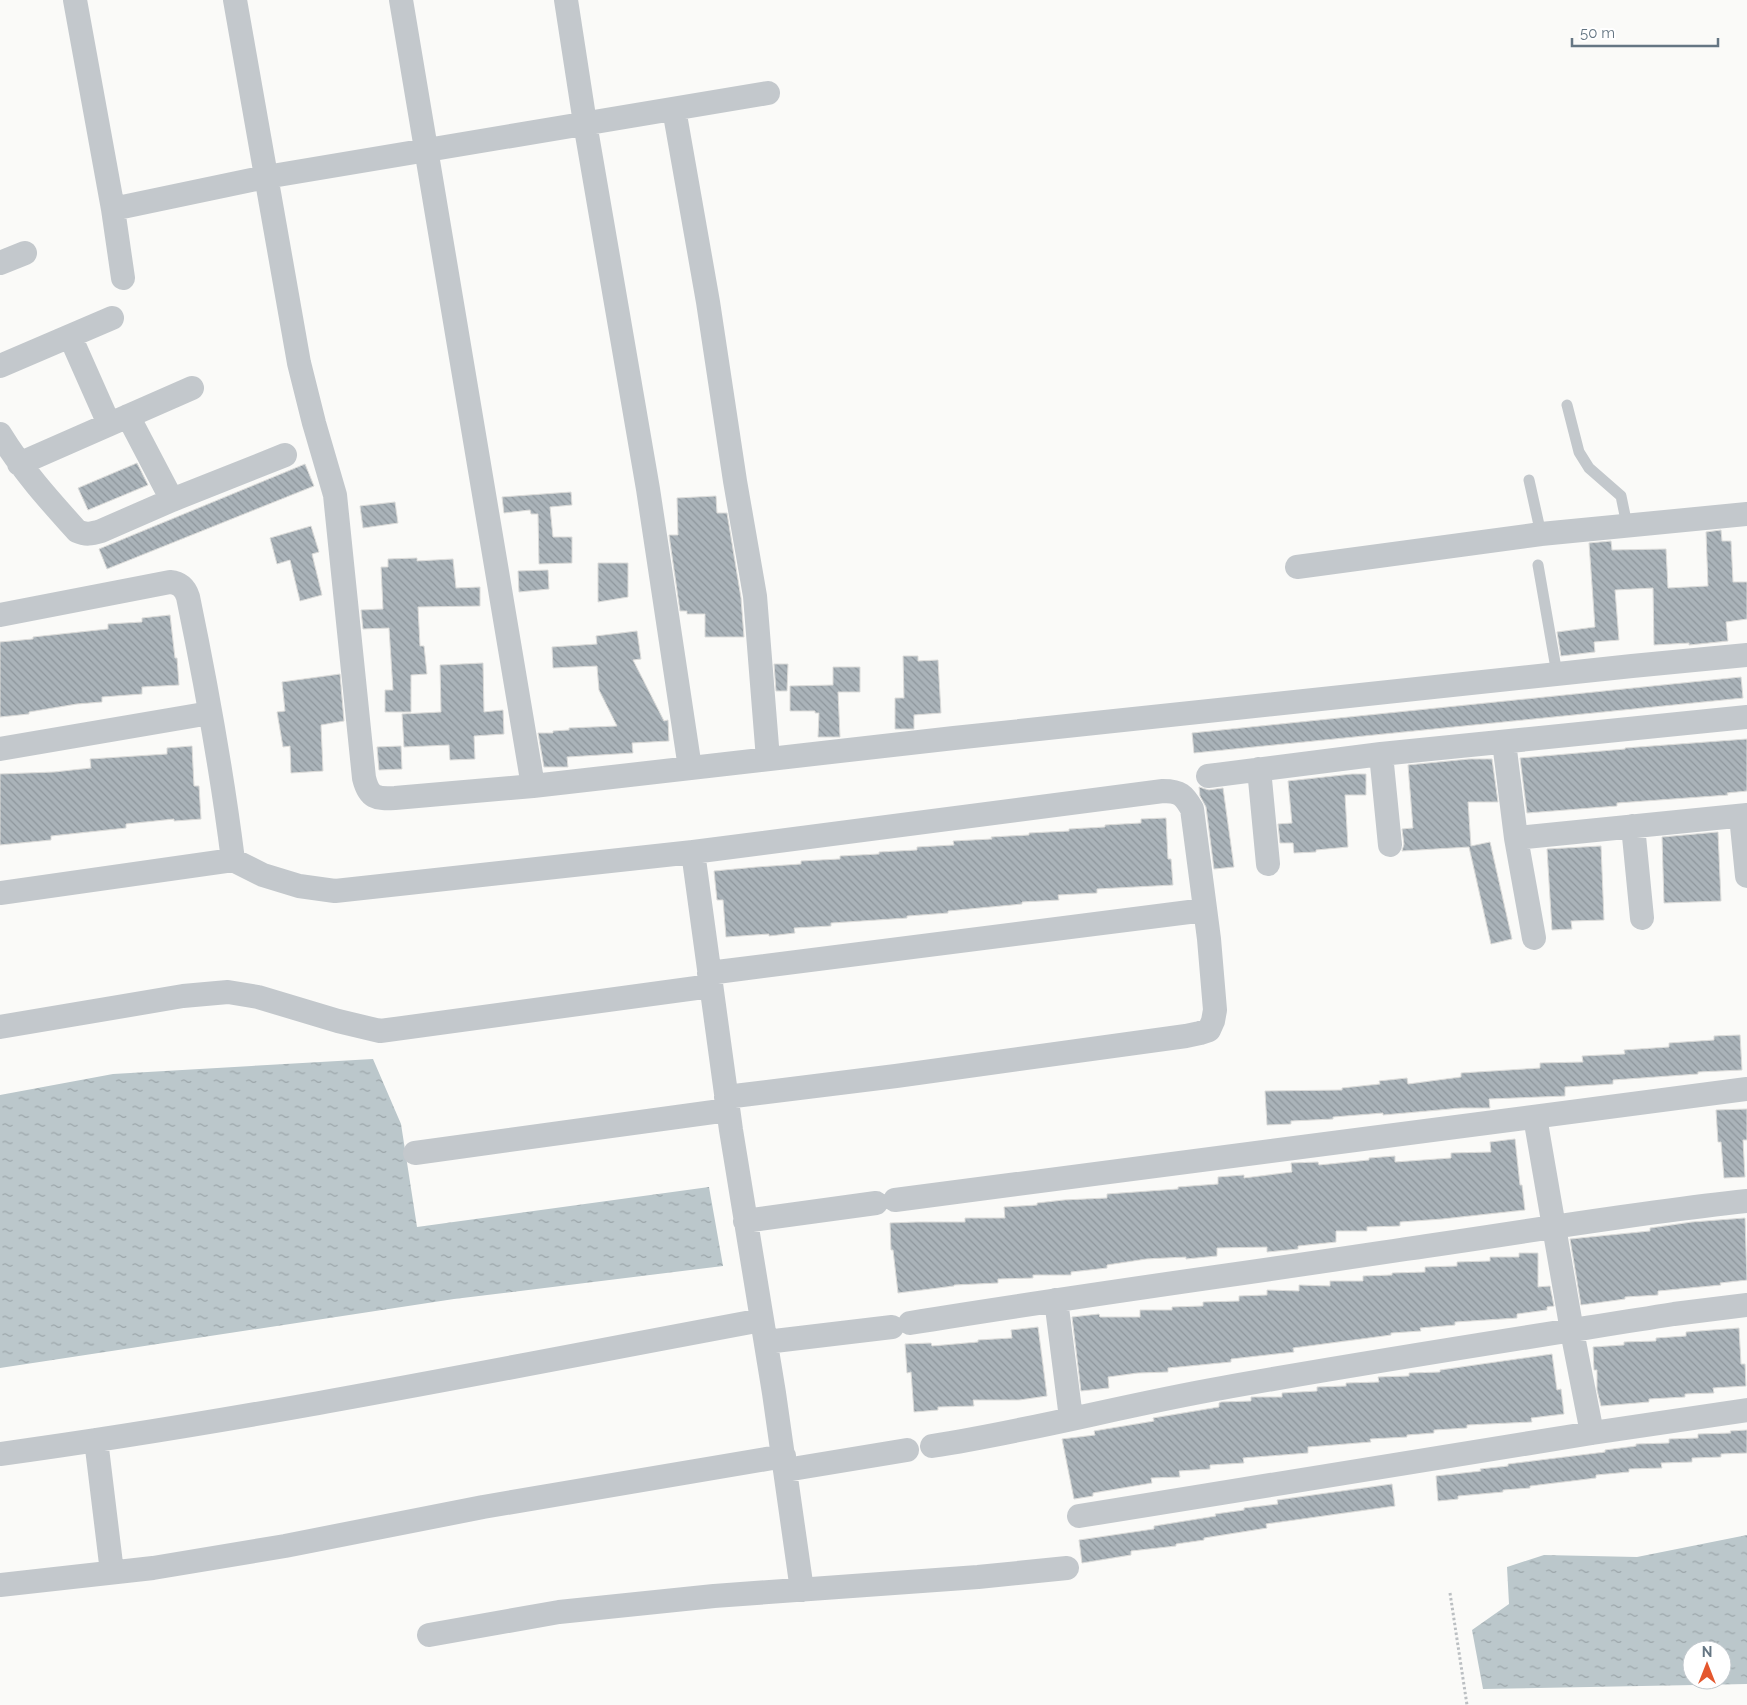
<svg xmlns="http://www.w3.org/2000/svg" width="1747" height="1705" font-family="Raleway,sans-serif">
<defs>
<pattern id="water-ripples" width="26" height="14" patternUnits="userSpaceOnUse" patternTransform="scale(1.25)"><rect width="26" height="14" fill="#bbc7cb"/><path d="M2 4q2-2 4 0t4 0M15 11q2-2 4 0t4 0" fill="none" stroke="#9ca6aa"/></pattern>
<pattern id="building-back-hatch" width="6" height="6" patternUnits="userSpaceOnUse" patternTransform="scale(1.25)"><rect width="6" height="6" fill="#aab3b9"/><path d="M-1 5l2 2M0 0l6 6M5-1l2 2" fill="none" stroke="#8e969c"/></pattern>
</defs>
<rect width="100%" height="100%" fill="#fafaf8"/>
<!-- water -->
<path fill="url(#water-ripples)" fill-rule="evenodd" d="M 373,1059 L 401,1124 L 417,1227 L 709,1187 L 723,1266 L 454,1299 L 0,1368 L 0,1095 L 113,1074 Z
M 1747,1535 L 1747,1684 L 1483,1689 L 1472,1630 L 1509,1604 L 1507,1567 L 1544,1555 L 1637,1557 ZM 1692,1650 L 1722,1650 L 1722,1680 L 1692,1680 Z"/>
<!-- building -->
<path fill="url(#building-back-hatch)" stroke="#dcdcda" d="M 137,463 L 148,485 L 88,510 L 78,488 Z
M 305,464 L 314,486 L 107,569 L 99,549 Z
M 571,492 L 572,505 L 550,507 L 553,537 L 572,537 L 572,563 L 539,564 L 538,514 L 531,514 L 530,510 L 504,513 L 502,497 Z
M 716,496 L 717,513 L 727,513 L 741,598 L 744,637 L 705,637 L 705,614 L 687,614 L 687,611 L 680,611 L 669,535 L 678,535 L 677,498 Z
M 395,502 L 398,523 L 363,528 L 360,506 Z
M 311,526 L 319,552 L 312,554 L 322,595 L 300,601 L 290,560 L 277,564 L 270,538 Z
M 1721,530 L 1722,541 L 1731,541 L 1733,582 L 1747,582 L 1747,619 L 1726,622 L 1728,641 L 1689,645 L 1689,643 L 1654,645 L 1653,588 L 1615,590 L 1619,640 L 1594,642 L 1595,652 L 1561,656 L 1557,632 L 1595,627 L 1589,543 L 1611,541 L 1612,550 L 1666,549 L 1668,588 L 1708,586 L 1706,532 Z
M 417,558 L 417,561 L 453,559 L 456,588 L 480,587 L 480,606 L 418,607 L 420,646 L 424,646 L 427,674 L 411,675 L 411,712 L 385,712 L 385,690 L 393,690 L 389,628 L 363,629 L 361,610 L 383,609 L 381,567 L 388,567 L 388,559 Z
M 598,563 L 628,563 L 628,597 L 598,602 Z
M 548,570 L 549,589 L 519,592 L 518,571 Z
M 170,615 L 175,658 L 177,658 L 179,685 L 142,687 L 142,694 L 102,697 L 102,702 L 77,704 L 29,712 L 29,714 L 0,717 L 0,642 L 33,639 L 33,637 L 108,629 L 108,624 L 142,622 L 142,618 Z
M 637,631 L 641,659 L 633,660 L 664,721 L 668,720 L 669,741 L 632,743 L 633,753 L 567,757 L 568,767 L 544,767 L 538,733 L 553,733 L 553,731 L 569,730 L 569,728 L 617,726 L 599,690 L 597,666 L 553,668 L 552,647 L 597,644 L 596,636 Z
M 903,656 L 918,656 L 918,661 L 938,660 L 941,713 L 914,715 L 914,729 L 895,729 L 895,698 L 904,698 Z
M 483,663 L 484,712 L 503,710 L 504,734 L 474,736 L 475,759 L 450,760 L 449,745 L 404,747 L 402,714 L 441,712 L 440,665 Z
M 774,664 L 788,664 L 787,691 L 776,691 Z
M 833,667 L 860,667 L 860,692 L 838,692 L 840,737 L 818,737 L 819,713 L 815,713 L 815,711 L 790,711 L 790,686 L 833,685 Z
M 340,674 L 344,721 L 321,725 L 323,771 L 291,773 L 290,746 L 283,747 L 277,712 L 285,711 L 282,682 Z
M 1741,677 L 1743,698 L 1194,753 L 1192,733 Z
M 1747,739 L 1747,791 L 1727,793 L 1728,795 L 1617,803 L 1617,806 L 1527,813 L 1520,758 L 1625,749 L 1625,748 Z
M 192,746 L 194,786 L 199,786 L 201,819 L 174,821 L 174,819 L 126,824 L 126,828 L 51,836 L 51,840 L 0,845 L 0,774 L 54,772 L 91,768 L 90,759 L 167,754 L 167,748 Z
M 401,746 L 402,769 L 379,770 L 377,747 Z
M 1469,759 L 1492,759 L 1498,802 L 1468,802 L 1471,846 L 1490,842 L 1512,939 L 1491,944 L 1469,847 L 1402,851 L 1404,844 L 1402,829 L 1413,828 L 1408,765 Z
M 1352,774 L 1366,774 L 1366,795 L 1345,795 L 1348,847 L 1316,850 L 1316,852 L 1294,853 L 1293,843 L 1280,843 L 1278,824 L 1292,823 L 1288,781 Z
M 1199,787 L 1209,790 L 1223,788 L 1234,867 L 1214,869 L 1206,807 L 1200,796 Z
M 1166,818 L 1168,859 L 1171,859 L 1173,885 L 1097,889 L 1097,893 L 1058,895 L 1059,900 L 1022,902 L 1022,904 L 948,911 L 948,913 L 907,916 L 907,918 L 831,923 L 831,926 L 794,928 L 795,933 L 769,936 L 769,934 L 726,937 L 723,900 L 717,900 L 714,871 L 757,867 L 801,864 L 801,861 L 840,859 L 840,856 L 879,854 L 879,852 L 917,850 L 917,847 L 954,845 L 953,841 L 992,839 L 991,837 L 1029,835 L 1029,833 L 1069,831 L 1069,829 L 1105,827 L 1105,825 L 1141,823 L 1141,819 Z
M 1718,832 L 1721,901 L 1664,903 L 1662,837 Z
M 1601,846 L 1604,920 L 1571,921 L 1572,929 L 1552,930 L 1547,849 Z
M 1740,1035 L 1742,1070 L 1698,1072 L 1698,1074 L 1613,1080 L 1613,1084 L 1565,1087 L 1565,1096 L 1489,1099 L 1490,1108 L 1461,1108 L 1383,1115 L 1383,1113 L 1333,1117 L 1333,1119 L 1291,1121 L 1291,1124 L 1267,1125 L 1265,1091 L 1342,1090 L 1342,1088 L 1380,1084 L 1379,1081 L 1407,1078 L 1408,1084 L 1461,1077 L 1461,1073 L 1540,1068 L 1540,1063 L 1583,1062 L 1582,1056 L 1625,1054 L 1624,1050 L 1669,1047 L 1669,1043 L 1714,1040 L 1714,1036 Z
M 1747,1109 L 1747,1140 L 1743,1140 L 1745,1177 L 1724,1178 L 1721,1142 L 1718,1142 L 1716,1110 Z
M 1515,1139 L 1520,1185 L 1522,1185 L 1525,1210 L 1442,1219 L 1400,1222 L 1400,1226 L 1367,1227 L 1367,1231 L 1336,1231 L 1336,1242 L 1298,1246 L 1298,1249 L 1267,1252 L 1267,1247 L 1217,1248 L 1217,1256 L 1186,1259 L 1186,1257 L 1146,1259 L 1107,1265 L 1107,1268 L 1071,1272 L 1071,1275 L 1033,1275 L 1033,1278 L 998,1279 L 998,1283 L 954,1285 L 954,1286 L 898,1293 L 893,1250 L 891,1250 L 890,1223 L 917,1222 L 965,1222 L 965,1218 L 1005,1218 L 1004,1207 L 1037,1205 L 1037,1203 L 1064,1200 L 1107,1198 L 1107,1194 L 1178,1189 L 1178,1187 L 1218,1184 L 1218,1177 L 1244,1175 L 1244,1178 L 1292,1172 L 1291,1163 L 1318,1162 L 1319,1165 L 1369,1160 L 1369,1158 L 1395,1156 L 1395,1162 L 1451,1158 L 1451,1153 L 1491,1152 L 1490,1142 Z
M 1745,1218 L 1747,1280 L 1720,1283 L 1721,1285 L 1658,1291 L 1658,1295 L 1625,1297 L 1625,1299 L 1581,1305 L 1570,1239 L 1650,1231 L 1650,1228 L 1692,1222 Z
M 1519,1253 L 1538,1253 L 1538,1287 L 1550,1286 L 1554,1306 L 1547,1307 L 1547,1310 L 1517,1314 L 1517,1318 L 1455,1322 L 1455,1325 L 1420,1328 L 1421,1331 L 1391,1333 L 1391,1335 L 1293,1348 L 1294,1352 L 1231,1359 L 1231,1362 L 1168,1368 L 1168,1372 L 1138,1373 L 1108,1377 L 1109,1388 L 1081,1391 L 1072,1317 L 1099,1314 L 1100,1317 L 1140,1317 L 1140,1310 L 1172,1310 L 1172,1307 L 1203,1306 L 1203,1302 L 1239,1301 L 1239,1296 L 1267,1295 L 1267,1290 L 1299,1291 L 1299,1285 L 1330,1286 L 1330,1281 L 1363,1281 L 1363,1276 L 1392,1275 L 1392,1273 L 1425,1272 L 1425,1267 L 1457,1266 L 1457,1262 L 1490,1261 L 1490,1257 L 1519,1257 Z
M 1038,1327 L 1047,1396 L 1019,1400 L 973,1400 L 974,1406 L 938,1407 L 938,1410 L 914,1412 L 911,1372 L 907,1373 L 905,1344 L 931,1343 L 932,1346 L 978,1342 L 978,1340 L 1012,1338 L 1011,1330 Z
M 1739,1328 L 1741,1364 L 1745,1364 L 1746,1386 L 1713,1388 L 1714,1393 L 1685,1394 L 1685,1397 L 1649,1399 L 1649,1402 L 1601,1406 L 1597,1390 L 1597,1370 L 1594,1370 L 1593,1347 L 1624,1345 L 1624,1342 L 1656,1341 L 1656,1338 L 1686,1336 L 1686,1332 Z
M 1552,1354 L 1557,1390 L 1561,1389 L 1564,1414 L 1531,1418 L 1532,1422 L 1467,1425 L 1467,1428 L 1434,1430 L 1434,1433 L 1407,1435 L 1407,1437 L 1370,1439 L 1371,1442 L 1308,1447 L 1308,1453 L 1243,1458 L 1244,1463 L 1210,1465 L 1210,1469 L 1179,1471 L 1180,1477 L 1151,1478 L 1152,1483 L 1093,1493 L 1093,1496 L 1074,1499 L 1062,1439 L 1095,1435 L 1094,1431 L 1154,1421 L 1153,1418 L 1219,1407 L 1219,1403 L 1221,1402 L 1251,1401 L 1251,1397 L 1282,1397 L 1282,1393 L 1317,1391 L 1317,1387 L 1346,1386 L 1346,1383 L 1379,1382 L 1378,1377 L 1409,1376 L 1409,1373 L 1440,1372 L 1440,1370 Z
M 1747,1430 L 1747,1453 L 1721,1454 L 1721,1457 L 1692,1458 L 1692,1462 L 1661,1463 L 1662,1468 L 1629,1469 L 1629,1472 L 1596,1475 L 1596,1478 L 1530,1486 L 1530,1488 L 1503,1490 L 1503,1492 L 1458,1496 L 1458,1499 L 1438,1501 L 1436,1476 L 1481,1471 L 1480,1469 L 1508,1466 L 1508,1464 L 1605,1452 L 1605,1450 L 1636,1446 L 1636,1444 L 1669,1443 L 1669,1439 L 1698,1438 L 1698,1434 L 1731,1433 L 1730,1431 Z
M 1392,1484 L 1395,1506 L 1266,1524 L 1267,1528 L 1204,1538 L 1204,1540 L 1176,1544 L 1176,1546 L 1131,1551 L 1131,1555 L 1082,1563 L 1079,1540 L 1154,1529 L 1154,1526 L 1216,1516 L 1215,1514 L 1244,1510 L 1244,1508 L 1278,1504 L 1277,1500 Z"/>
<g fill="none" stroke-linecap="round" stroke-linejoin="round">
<!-- path -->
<path stroke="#bbbfc2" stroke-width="3" stroke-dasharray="2.5 2.5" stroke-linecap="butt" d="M 1450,1593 L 1467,1705"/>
<!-- lane -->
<path stroke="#c3c8cc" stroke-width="11" d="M 1567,405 L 1579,452 L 1589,468 L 1621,496 L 1627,525
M 1529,480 L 1541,534
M 1538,565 L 1557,674"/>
<!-- street -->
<path stroke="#c3c8cc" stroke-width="24" d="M 75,0 L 113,209 L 123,278
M 235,0 L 299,363 L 314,423 L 335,495 L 364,778 C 369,798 376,799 395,798 L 533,786 L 954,738 L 1632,666 L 1747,655
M 401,0 L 533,786
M 566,0 L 585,123 L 648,489 L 690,768
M 674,109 L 708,302 L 735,481 L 755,596 L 768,759
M 113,209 L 266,177 L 768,93
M 0,263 L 25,253
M 70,336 L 109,424
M 0,366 L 112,318
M 128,416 L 172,500
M 0,434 C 22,470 49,500 77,531 C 86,535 91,534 101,531 L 172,500 L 285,455
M 19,464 L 192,388
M 1297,567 L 1541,534 L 1747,514
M 0,615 L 170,582 C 180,583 185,588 188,597 C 206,684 222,772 233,860
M 1504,742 L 1516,838 L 1534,938
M 0,749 L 210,713
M 1381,754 L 1390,845
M 1259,769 L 1268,864
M 1208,776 L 1381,754 L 1747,717
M 1741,816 L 1747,876
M 1633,826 L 1642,918
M 1516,838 L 1747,815
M 693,852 L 731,1130 L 774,1393 L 802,1590
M 0,893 L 233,860 L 263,875 L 299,886 L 335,891 L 693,852 L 1163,791 C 1180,791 1184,795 1192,809 L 1209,939 L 1215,1010 L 1213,1021 L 1209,1030 L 1200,1033 L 1186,1036 L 896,1076 L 726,1097
M 709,973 L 1205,910
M 0,1027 L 183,996 L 228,992 L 258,997 L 338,1021 L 380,1031 L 711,986
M 1535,1117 L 1572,1331 L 1592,1433
M 415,1153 L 728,1110
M 895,1200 L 1747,1089
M 745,1221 L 876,1203
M 1056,1300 L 1071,1418
M 910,1323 C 1075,1296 1241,1274 1406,1249 C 1520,1233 1633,1213 1747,1201
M 766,1342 L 892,1327
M 96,1440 L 112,1572
M 932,1446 C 1030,1431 1125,1405 1222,1388 C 1372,1361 1523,1338 1674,1314 L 1747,1305
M 0,1454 C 256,1419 509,1367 762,1320
M 786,1470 L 907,1450
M 1079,1516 L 1592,1433 L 1747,1410
M 0,1585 L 153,1568 L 285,1546 L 483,1507 L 784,1456
M 429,1635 L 559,1612 L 714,1596 L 978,1577 L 1067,1568"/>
</g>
<!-- north arrow -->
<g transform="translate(1707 1665)"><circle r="24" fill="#ffffff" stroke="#c1c8cd"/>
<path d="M0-4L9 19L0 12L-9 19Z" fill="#e4572e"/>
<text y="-8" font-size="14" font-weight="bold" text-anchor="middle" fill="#657683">N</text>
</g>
<!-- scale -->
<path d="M1572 38v8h146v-8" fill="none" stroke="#657683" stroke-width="2.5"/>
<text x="1580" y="38" font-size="15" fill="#657683" stroke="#ffffff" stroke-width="4" paint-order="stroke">50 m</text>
</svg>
